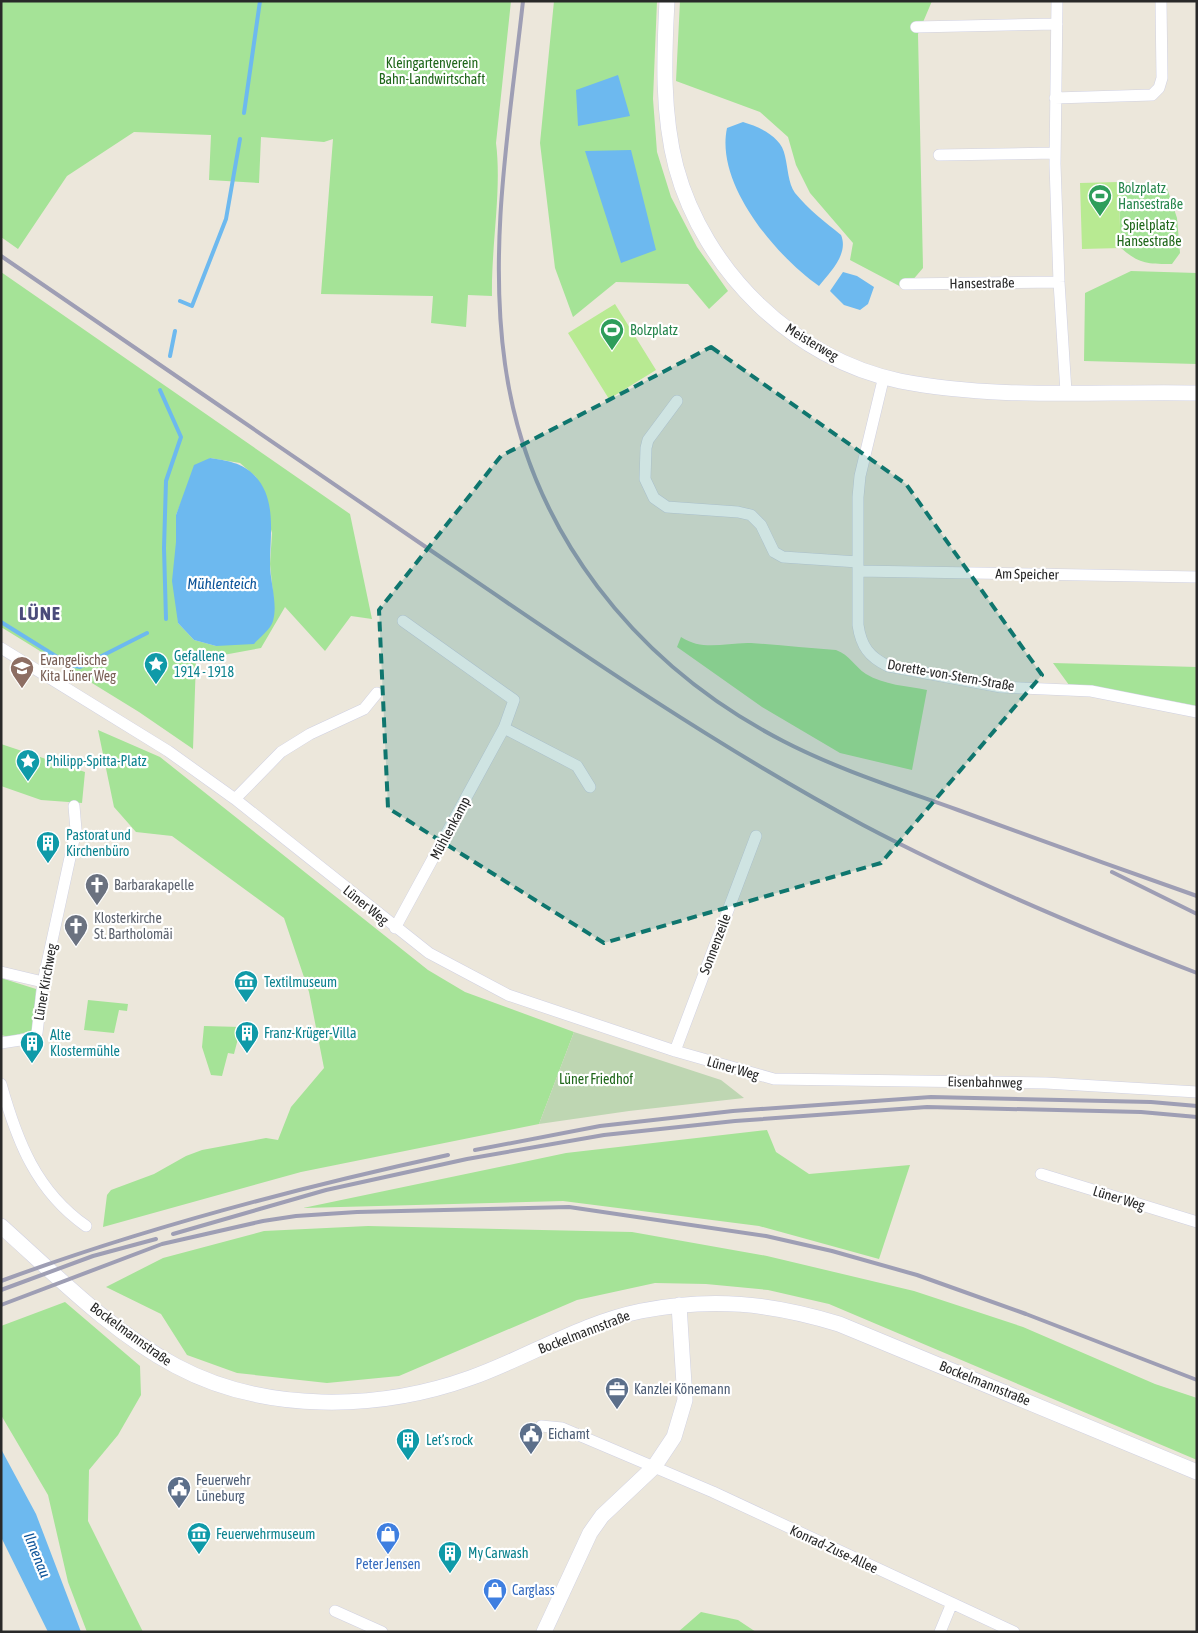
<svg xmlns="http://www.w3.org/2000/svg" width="1198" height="1633" font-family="'Asap Condensed',sans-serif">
<rect width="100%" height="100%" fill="#ece7db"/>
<!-- green -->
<path fill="#a5e397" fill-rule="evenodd" d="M 1,1 L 511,1 L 496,143 C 502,191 491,246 492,296 L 468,295 L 466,327 L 431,323 L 433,296 L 321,294 L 333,139 L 324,142 L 261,137 L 259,183 L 209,180 L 211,135 L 134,132 L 67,176 L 18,249 L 1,237 Z
M 554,1 L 657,1 L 653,99 L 657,152 L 671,197 L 697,247 L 728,291 L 709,309 L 688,284 L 616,282 L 573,317 L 555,268 L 540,143 Z
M 680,1 L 932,1 L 918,34 L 923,268 L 905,289 L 850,260 L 853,243 L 810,193 L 796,165 L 788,137 L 760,112 L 676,81 Z
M 1118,182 L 1166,185 L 1177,218 L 1180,253 L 1172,264 C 1148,264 1139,264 1121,248 Z
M 1131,271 L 1197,273 L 1197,364 L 1084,361 L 1085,293 Z
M 1,272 L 350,514 L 372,619 L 351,616 L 325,651 L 285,607 L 261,648 L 196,660 L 193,749 L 139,712 L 1,627 ZM 210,458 L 240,463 L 256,477 L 272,533 L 270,564 L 274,604 L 216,646 L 194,640 L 178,623 L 176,515 L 189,483 Z
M 681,637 C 704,652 726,642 751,643 C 779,645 808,648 836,650 C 850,655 854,666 866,674 C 884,685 907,686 927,690 L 912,770 L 840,753 L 762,707 L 677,647 Z
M 1053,663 L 1197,667 L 1197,706 L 1091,686 L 1069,685 Z
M 98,730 L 160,757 L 428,970 L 465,992 L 574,1032 L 539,1124 L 301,1172 L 103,1227 L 107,1195 L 111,1190 L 154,1174 L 186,1156 L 202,1150 L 266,1138 L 278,1140 L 291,1107 L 324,1068 L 309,992 L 284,918 L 172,836 L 136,832 L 114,807 Z
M 1,744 L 85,772 L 82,803 L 41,800 L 1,786 Z
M 1,978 L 36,989 L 34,1030 L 9,1037 L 1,1035 Z
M 88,1000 L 128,1004 L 127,1011 L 119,1010 L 114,1033 L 84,1030 Z
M 204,1026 L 241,1027 L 234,1054 L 228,1053 L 222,1076 L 211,1075 L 202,1047 Z
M 767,1130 L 776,1152 L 809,1174 L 910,1165 L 879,1259 L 759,1226 L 563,1201 L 303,1208 L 566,1153 Z
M 368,1226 L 632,1232 L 767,1256 L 914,1291 L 1023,1327 L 1155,1384 L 1197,1398 L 1197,1460 L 829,1304 L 768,1290 L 706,1284 L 655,1283 L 577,1300 L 399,1376 L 327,1383 L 237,1373 L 187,1355 L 161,1314 L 106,1287 L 163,1258 L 264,1231 Z
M 65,1302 L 140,1366 L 141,1395 L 118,1435 L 89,1470 L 88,1521 L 143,1632 L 87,1632 L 68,1582 L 48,1495 L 1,1415 L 1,1326 Z
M 701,1612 L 738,1620 L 756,1632 L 678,1632 Z"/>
<!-- cemetery -->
<path fill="#bed6b2" d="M 574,1032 L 721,1080 L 744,1098 L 629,1111 L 539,1124 Z"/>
<!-- pitch -->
<path fill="#b8ea92" d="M 1118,182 L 1121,248 L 1082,249 L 1080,183 Z
M 615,304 L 656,370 L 609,399 L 568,333 Z"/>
<!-- water -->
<path fill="#6db9ef" d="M 618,75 L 630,116 L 578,126 L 576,90 Z
M 743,122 C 760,127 782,137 785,156 C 788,168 788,183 795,193 C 808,209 825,222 841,235 C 849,254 830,272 819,286 C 776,256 715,184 727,128 Z
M 631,150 L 656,250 L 621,263 L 585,151 Z
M 843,272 L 857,276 L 874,287 L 868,304 L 860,310 L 844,305 L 830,291 Z
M 210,458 C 227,461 242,462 255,476 C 277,499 270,535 270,564 C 270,582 278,603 273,621 C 271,629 259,638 254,644 L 216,646 L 194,640 L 178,623 L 172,581 L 176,542 L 176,515 L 194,465 Z
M 1,1449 L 36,1514 L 81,1632 L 48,1632 L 1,1537 Z"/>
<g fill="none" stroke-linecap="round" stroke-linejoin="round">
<!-- stream -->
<path stroke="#6db9ef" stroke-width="4" d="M 244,113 L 260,1
M 180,301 L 192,306 L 226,219 L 240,139
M 170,356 L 175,331
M 160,390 L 181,437 L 166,481 L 164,548 L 166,619
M 1,622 L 70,665 L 80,667 L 147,633"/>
<!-- street casing -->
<g stroke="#d0d1e2" stroke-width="12">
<path id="street" d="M 1057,1 L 1055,164 L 1059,282 L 1066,392
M 916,27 L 1057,24
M 1055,98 L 1152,95 L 1159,88 L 1162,78 L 1161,1
M 939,155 L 1055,153
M 905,284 L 1059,282
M 884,376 L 860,476 L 858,497 L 858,625 C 861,646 869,657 888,666 L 1001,687 L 1091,691 L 1197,712
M 677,401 L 648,440 L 646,448 L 645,479 L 654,498 L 667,507 L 738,512 L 751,515 L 761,525 L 774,552 L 783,557 L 858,562
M 858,571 L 1197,577
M 1,648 L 168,751 L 235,799 L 429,953 L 508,995 L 675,1051 L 774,1079 L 1046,1083 L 1197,1092
M 504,728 L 577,766 L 590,787
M 235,799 L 281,752 L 310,734 L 364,709 L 377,693
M 395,928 L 504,728 L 514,700 L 403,621
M 1,972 L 43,982
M 1,1043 L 33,1038 L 37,1033 L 43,982 L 76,830 L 74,806
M 675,1051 L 756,836
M 1,1084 C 17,1141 36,1191 86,1226
M 1041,1174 L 1197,1222
M 541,1426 L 562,1428 L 713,1492 L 1014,1632
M 335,1611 L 382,1632
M 940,1632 L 952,1603"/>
</g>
<!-- secondary casing -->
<g stroke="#d0d1e2" stroke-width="16">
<path id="secondary" d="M 667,1 C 664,57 662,113 676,167 C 704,271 794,359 900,381 C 997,400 1098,391 1197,393
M 1,1226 C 56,1275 110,1331 176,1366 C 264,1413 378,1411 470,1378 C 527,1358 581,1323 641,1311 C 712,1297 770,1303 839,1324 L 1197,1472
M 544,1632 L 590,1533 L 602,1516 L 654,1467 L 674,1437 L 685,1400 L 679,1305"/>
</g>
<!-- street -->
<use href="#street" stroke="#fff" stroke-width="11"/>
<!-- secondary -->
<use href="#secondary" stroke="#fff" stroke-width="15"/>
<!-- rail -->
<path stroke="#9e9eb4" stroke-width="4" d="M 523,1 C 510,120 488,244 505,364 C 528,531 636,665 783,741 C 839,770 900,789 958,810 C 1038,839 1117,868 1197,896
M 1,256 C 146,355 291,455 436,554 C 575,649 714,745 863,825 C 971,882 1083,929 1197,973
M 1112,872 L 1197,914
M 475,1150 L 600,1126 L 733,1111 L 931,1097 L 1151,1102 L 1197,1106
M 173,1234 L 326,1190 L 467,1159 L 604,1135 L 735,1121 L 927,1107 L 1141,1112 L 1197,1117
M 1,1281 C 147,1227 297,1188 448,1155
M 1,1290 L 93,1256 L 156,1239
M 1,1305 L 162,1244 L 263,1221 L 296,1216 L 357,1212 L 569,1207 L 766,1236 L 832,1251 L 917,1275 L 1026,1314 L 1197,1380"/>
</g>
<!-- marked area -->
<path fill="#0f766e" fill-opacity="0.2" stroke="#0f766e" stroke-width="4" stroke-dasharray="10 6" stroke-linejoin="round" d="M 711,347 L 906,484 L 1042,675 L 881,863 L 604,943 L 388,808 L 379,610 L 501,456 Z"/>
<!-- icons -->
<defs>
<g id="stadium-pin" transform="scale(1.25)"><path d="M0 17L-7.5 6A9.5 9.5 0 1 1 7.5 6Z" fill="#2e9e5b" stroke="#fff"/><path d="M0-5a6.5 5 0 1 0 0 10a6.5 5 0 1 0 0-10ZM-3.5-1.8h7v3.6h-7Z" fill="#fff"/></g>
<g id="sight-pin" transform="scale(1.25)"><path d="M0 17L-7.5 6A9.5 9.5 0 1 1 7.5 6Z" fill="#0f9aa8" stroke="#fff"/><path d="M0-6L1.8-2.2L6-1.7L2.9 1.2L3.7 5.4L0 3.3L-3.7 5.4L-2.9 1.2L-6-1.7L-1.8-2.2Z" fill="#fff"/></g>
<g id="school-pin" transform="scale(1.25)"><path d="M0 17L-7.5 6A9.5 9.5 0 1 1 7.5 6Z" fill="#8d6e63" stroke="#fff"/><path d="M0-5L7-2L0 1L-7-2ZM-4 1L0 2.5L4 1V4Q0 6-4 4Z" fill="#fff"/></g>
<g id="building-pin" transform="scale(1.25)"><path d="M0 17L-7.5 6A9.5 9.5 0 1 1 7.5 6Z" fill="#0f9aa8" stroke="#fff"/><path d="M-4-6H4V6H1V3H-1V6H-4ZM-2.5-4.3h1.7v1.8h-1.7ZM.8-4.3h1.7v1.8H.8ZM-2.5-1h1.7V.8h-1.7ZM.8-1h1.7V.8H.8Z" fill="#fff"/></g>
<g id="church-pin" transform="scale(1.25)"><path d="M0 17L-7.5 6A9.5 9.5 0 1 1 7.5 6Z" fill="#6b7280" stroke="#fff"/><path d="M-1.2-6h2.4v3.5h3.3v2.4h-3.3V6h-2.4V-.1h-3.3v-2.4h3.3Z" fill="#fff"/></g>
<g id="museum-pin" transform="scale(1.25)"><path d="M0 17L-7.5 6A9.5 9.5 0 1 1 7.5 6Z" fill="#0f9aa8" stroke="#fff"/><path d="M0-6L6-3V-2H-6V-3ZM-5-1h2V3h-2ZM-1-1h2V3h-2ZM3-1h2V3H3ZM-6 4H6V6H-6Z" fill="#fff"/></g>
<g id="office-pin" transform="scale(1.25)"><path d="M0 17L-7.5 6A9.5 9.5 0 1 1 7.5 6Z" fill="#5c6f8a" stroke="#fff"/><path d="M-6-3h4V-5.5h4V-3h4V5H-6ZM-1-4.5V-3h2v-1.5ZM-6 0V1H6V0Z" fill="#fff"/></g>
<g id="civic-pin" transform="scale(1.25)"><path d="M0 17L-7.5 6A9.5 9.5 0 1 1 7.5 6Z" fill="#5c6f8a" stroke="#fff"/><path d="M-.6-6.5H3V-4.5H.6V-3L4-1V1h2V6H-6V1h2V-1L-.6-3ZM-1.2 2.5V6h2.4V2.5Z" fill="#fff"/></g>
<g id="shop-pin" transform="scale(1.25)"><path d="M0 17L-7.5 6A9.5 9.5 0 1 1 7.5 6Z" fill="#3f7fe0" stroke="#fff"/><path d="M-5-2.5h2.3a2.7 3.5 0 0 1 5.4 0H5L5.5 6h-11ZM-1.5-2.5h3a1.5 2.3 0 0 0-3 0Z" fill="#fff"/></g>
</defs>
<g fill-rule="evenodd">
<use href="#stadium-pin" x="1100" y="196"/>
<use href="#stadium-pin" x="612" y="330"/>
<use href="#sight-pin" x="156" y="664"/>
<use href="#school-pin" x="22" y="668"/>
<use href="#sight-pin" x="28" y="761"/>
<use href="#building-pin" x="48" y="843"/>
<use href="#church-pin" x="97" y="885"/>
<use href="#church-pin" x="76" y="926"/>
<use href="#museum-pin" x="246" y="982"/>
<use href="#building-pin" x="247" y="1033"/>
<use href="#building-pin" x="32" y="1043"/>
<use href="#office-pin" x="617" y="1389"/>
<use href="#civic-pin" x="531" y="1434"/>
<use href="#building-pin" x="408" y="1440"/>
<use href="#civic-pin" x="179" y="1488"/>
<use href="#museum-pin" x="199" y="1534"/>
<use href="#shop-pin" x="388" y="1534"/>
<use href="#building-pin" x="450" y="1553"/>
<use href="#shop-pin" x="495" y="1590"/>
</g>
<g text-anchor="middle" stroke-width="4.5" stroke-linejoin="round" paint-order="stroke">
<!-- park labels -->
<g font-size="14" fill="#1e6619" stroke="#fff">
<text x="432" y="68">Kleingartenverein<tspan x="432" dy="16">Bahn-Landwirtschaft</tspan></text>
<text x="1149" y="230">Spielplatz<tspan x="1149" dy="16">Hansestraße</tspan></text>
<text x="596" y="1084">Lüner Friedhof</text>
</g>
<!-- leisure labels -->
<g font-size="14" fill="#27864d" stroke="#fff" text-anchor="start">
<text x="1118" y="193">Bolzplatz<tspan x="1118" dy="16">Hansestraße</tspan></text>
<text x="630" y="335">Bolzplatz</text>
</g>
<!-- street labels -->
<g font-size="14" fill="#292929" stroke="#fff">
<text transform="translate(982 283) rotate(-1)" y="5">Hansestraße</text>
<text transform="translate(812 342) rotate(31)" y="5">Meisterweg</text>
<text transform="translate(1027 574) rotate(1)" y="5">Am Speicher</text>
<text transform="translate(951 675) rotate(10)" y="5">Dorette-von-Stern-Straße</text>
<text transform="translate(450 828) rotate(-62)" y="5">Mühlenkamp</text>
<text transform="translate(366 905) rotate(39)" y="5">Lüner Weg</text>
<text transform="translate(715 944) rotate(-69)" y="5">Sonnenzeile</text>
<text transform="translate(45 982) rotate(-80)" y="5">Lüner Kirchweg</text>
<text transform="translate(733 1068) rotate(16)" y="5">Lüner Weg</text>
<text transform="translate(985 1082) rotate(1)" y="5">Eisenbahnweg</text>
<text transform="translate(1119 1198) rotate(17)" y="5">Lüner Weg</text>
<text transform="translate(584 1332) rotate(-21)" y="5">Bockelmannstraße</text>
<text transform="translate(131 1334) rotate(36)" y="5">Bockelmannstraße</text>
<text transform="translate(985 1383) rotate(22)" y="5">Bockelmannstraße</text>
<text transform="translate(834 1549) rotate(25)" y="5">Konrad-Zuse-Allee</text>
</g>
<!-- culture labels -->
<g font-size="14" fill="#0d838f" stroke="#fff" text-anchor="start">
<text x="174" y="661">Gefallene<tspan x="174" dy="16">1914 - 1918</tspan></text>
<text x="46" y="766">Philipp-Spitta-Platz</text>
<text x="66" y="840">Pastorat und<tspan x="66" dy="16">Kirchenbüro</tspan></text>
<text x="264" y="987">Textilmuseum</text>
<text x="264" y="1038">Franz-Krüger-Villa</text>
<text x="50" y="1040">Alte<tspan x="50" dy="16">Klostermühle</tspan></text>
<text x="426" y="1445">Let’s rock</text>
<text x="216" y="1539">Feuerwehrmuseum</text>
<text x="468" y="1558">My Carwash</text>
</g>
<!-- education labels -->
<g font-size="14" fill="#785e54" stroke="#fff" text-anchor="start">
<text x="40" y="665">Evangelische<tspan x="40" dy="16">Kita Lüner Weg</tspan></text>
</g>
<!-- worship labels -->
<g font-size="14" fill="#5b616d" stroke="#fff" text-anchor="start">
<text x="114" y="890">Barbarakapelle</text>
<text x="94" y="923">Klosterkirche<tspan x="94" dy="16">St. Bartholomäi</tspan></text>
</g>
<!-- service labels -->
<g font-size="14" fill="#4e5e75" stroke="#fff" text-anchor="start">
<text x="634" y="1394">Kanzlei Könemann</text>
<text x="548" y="1439">Eichamt</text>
<text x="196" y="1485">Feuerwehr<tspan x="196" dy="16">Lüneburg</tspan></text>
</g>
<!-- shop labels -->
<g font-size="14" fill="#366cbe" stroke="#fff">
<text x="388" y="1569">Peter Jensen</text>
<text x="512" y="1595" text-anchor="start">Carglass</text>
</g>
<!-- water labels -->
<g font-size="15" font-style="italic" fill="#0c549a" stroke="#fff">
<text x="222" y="589">Mühlenteich</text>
<text transform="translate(37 1555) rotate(68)" y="5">Ilmenau</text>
</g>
<!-- district labels -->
<g font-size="19" font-weight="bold" letter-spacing="1" fill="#4a4b7a" stroke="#fff">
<text x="40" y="620">LÜNE</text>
</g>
</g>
<!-- border -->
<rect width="1198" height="1633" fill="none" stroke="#292929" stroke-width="5"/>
</svg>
